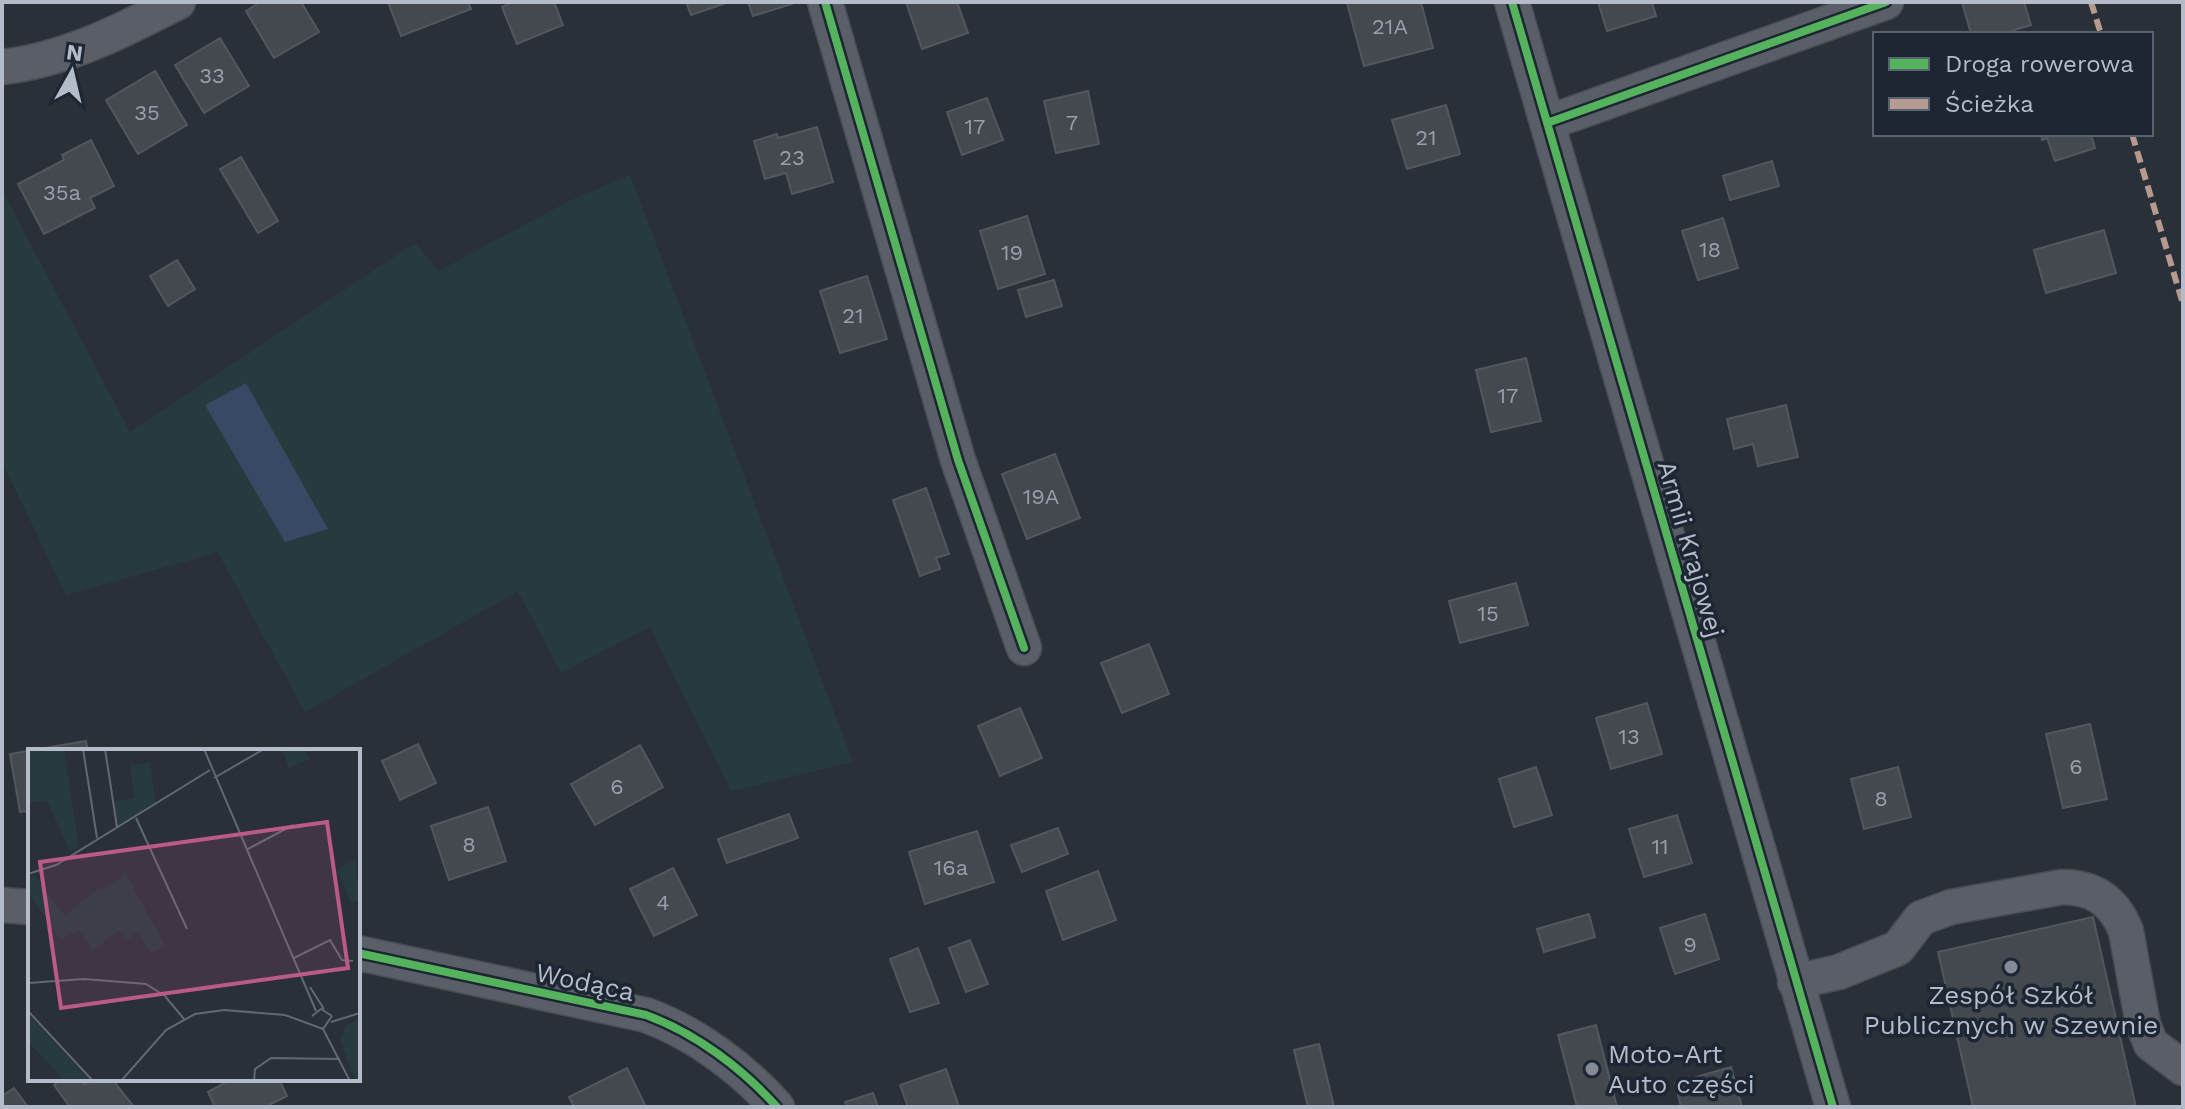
<svg xmlns="http://www.w3.org/2000/svg" width="2185" height="1109" font-family="'Work Sans',sans-serif">
<rect width="100%" height="100%" fill="#2a3038"/>
<!-- green -->
<path fill="#273a3e" d="M 630,175 L 853,762 L 731,791 L 650,627 L 561,673 L 518,591 L 305,712 L 217,551 L 195,559 L 66,595 L 2,462 L 2,190 L 130,432 L 415,243 L 439,271 L 567,202 Z"/>
<!-- water -->
<path fill="#384963" d="M 246,383 L 328,529 L 285,542 L 205,405 Z"/>
<!-- building -->
<path fill="#444950" stroke="#52575f" stroke-width="2" d="M 260,2 L 301,2 L 319,32 L 274,58 L 246,11 Z
M 388,2 L 468,2 L 471,9 L 401,36 Z
M 513,2 L 554,2 L 563,25 L 517,44 L 502,7 Z
M 686,2 L 729,2 L 691,15 Z
M 748,2 L 791,2 L 792,4 L 753,16 Z
M 906,2 L 957,2 L 968,33 L 922,49 Z
M 1353,2 L 1421,2 L 1433,48 L 1364,66 L 1347,3 Z
M 1598,2 L 1652,2 L 1656,16 L 1607,31 Z
M 1962,2 L 2024,2 L 2031,25 L 2001,34 L 1971,34 Z
M 220,38 L 249,86 L 204,113 L 175,65 Z
M 155,71 L 187,125 L 138,154 L 106,100 Z
M 1088,91 L 1099,144 L 1056,153 L 1044,101 Z
M 987,98 L 1003,140 L 962,155 L 947,112 Z
M 1446,105 L 1460,154 L 1407,169 L 1392,120 Z
M 817,127 L 833,182 L 792,194 L 786,173 L 765,179 L 754,141 L 777,134 L 778,138 Z
M 2041,134 L 2091,134 L 2095,148 L 2055,161 L 2047,138 L 2042,140 Z
M 91,140 L 114,186 L 90,198 L 95,208 L 44,234 L 18,184 L 64,160 L 62,155 Z
M 241,157 L 278,221 L 258,233 L 220,169 Z
M 1772,161 L 1779,186 L 1730,200 L 1723,176 Z
M 1027,216 L 1045,274 L 998,289 L 980,231 Z
M 1723,218 L 1738,268 L 1698,280 L 1682,231 Z
M 2104,230 L 2116,273 L 2046,293 L 2034,250 Z
M 177,260 L 195,289 L 168,306 L 150,276 Z
M 867,276 L 887,339 L 840,353 L 820,291 Z
M 1054,280 L 1062,306 L 1026,317 L 1018,290 Z
M 1526,358 L 1541,421 L 1491,432 L 1476,370 Z
M 1786,405 L 1798,457 L 1758,466 L 1753,444 L 1734,449 L 1727,419 Z
M 1055,454 L 1080,518 L 1027,539 L 1002,474 Z
M 926,488 L 949,554 L 936,558 L 940,569 L 920,576 L 893,500 Z
M 1516,583 L 1528,625 L 1460,643 L 1449,601 Z
M 1149,644 L 1169,694 L 1122,713 L 1101,663 Z
M 1647,703 L 1662,754 L 1611,769 L 1596,718 Z
M 1020,708 L 1042,758 L 1000,776 L 978,726 Z
M 2090,724 L 2107,799 L 2063,808 L 2046,734 Z
M 86,741 L 88,751 L 30,751 L 30,811 L 20,812 L 10,754 Z
M 418,744 L 436,783 L 400,800 L 382,761 Z
M 640,745 L 663,787 L 595,825 L 571,784 Z
M 1536,767 L 1552,815 L 1514,827 L 1499,779 Z
M 1898,767 L 1911,817 L 1864,829 L 1851,779 Z
M 488,807 L 506,861 L 449,880 L 431,826 Z
M 789,814 L 798,838 L 727,863 L 718,839 Z
M 1677,815 L 1692,863 L 1644,877 L 1629,829 Z
M 1058,828 L 1068,854 L 1022,872 L 1011,845 Z
M 977,831 L 994,882 L 925,904 L 909,852 Z
M 673,868 L 697,915 L 654,936 L 630,889 Z
M 1098,871 L 1116,920 L 1063,940 L 1046,891 Z
M 1589,914 L 1595,937 L 1544,952 L 1537,929 Z
M 1705,914 L 1719,959 L 1675,974 L 1660,928 Z
M 2093,917 L 2136,1107 L 1973,1107 L 1938,952 Z
M 970,940 L 988,984 L 966,992 L 949,948 Z
M 918,948 L 939,1003 L 910,1012 L 890,959 Z
M 1596,1025 L 1617,1107 L 1577,1107 L 1558,1035 Z
M 1319,1044 L 1334,1107 L 1308,1107 L 1294,1050 Z
M 1731,1067 L 1742,1107 L 1681,1107 L 1675,1083 Z
M 627,1068 L 646,1107 L 574,1107 L 569,1097 Z
M 946,1069 L 959,1107 L 908,1107 L 900,1085 Z
M 62,1079 L 80,1079 L 85,1085 L 94,1079 L 112,1079 L 134,1107 L 70,1107 L 54,1085 Z
M 232,1079 L 279,1079 L 287,1096 L 265,1107 L 215,1107 L 208,1092 Z
M 14,1088 L 28,1107 L 2,1107 L 2,1096 Z
M 873,1093 L 878,1107 L 847,1107 L 845,1102 Z"/>
<g fill="none" stroke-linecap="round" stroke-linejoin="round">
<!-- minor casing -->
<g stroke="#484c53" stroke-width="37">
<path id="minor" d="M 825,2 L 958,460 L 1024,648
M 1512,2 L 1833,1107
M 2,67 C 65,60 122,31 178,2
M 1547,123 L 1886,2
M 2,905 L 30,907
M 358,953 L 646,1015 C 695,1033 742,1068 777,1107
M 1795,982 L 1839,972 L 1898,948 L 1921,918 L 1951,907 L 2062,887 C 2094,887 2114,901 2126,931 L 2143,1024 L 2151,1044 L 2183,1068"/>
</g>
<!-- minor -->
<use href="#minor" stroke="#5a5e66" stroke-width="34"/>
<!-- quiet -->
<path stroke="#b69a8f" stroke-width="6" stroke-dasharray="12 6" stroke-linecap="butt" d="M 2091,2 L 2101,34
M 2132,134 L 2183,304"/>
<!-- cycleway casing -->
<g stroke="#1d2633" stroke-width="13">
<path id="cycleway" d="M 825,2 L 958,460 L 1024,648
M 1512,2 L 1833,1107
M 1547,123 L 1886,2
M 358,953 L 646,1015 C 695,1033 742,1068 777,1107"/>
</g>
<!-- cycleway -->
<use href="#cycleway" stroke="#56b35d" stroke-width="8"/>
</g>
<!-- markers -->
<g fill="#848b96" stroke="#1d2633" stroke-width="3">
<circle cx="2011" cy="967" r="8"/>
<circle cx="1592" cy="1069" r="8"/>
</g>
<g text-anchor="middle" stroke-width="7" stroke-linejoin="round" paint-order="stroke">
<!-- number labels -->
<g font-size="22" fill="#989fab">
<text x="1390" y="34">21A</text>
<text x="212" y="83">33</text>
<text x="147" y="120">35</text>
<text x="1072" y="130">7</text>
<text x="975" y="134">17</text>
<text x="1426" y="145">21</text>
<text x="792" y="165">23</text>
<text x="62" y="200">35a</text>
<text x="1710" y="257">18</text>
<text x="1012" y="260">19</text>
<text x="853" y="323">21</text>
<text x="1508" y="403">17</text>
<text x="1041" y="504">19A</text>
<text x="1488" y="621">15</text>
<text x="1629" y="744">13</text>
<text x="2076" y="774">6</text>
<text x="617" y="794">6</text>
<text x="1881" y="806">8</text>
<text x="469" y="852">8</text>
<text x="1660" y="854">11</text>
<text x="951" y="875">16a</text>
<text x="663" y="910">4</text>
<text x="1690" y="952">9</text>
</g>
<!-- street labels -->
<g font-size="26" fill="#b4bcc9" stroke="#1d2633">
<text transform="translate(1691 549) rotate(74)" y="9">Armii Krajowej</text>
<text transform="translate(585 982) rotate(12)" y="9">Wodąca</text>
</g>
<!-- poi labels -->
<g font-size="26" fill="#b4bcc9" stroke="#1d2633">
<text x="2011" y="1004">Zespół Szkół<tspan x="2011" dy="30">Publicznych w Szewnie</tspan></text>
<text x="1608" y="1063" text-anchor="start">Moto-Art<tspan x="1608" dy="30">Auto części</tspan></text>
</g>
</g>
<!-- overview -->
<g transform="translate(28 749)">
<rect width="332" height="332" fill="#2a3038"/>
<path d="M 0,0 L 36,0 L 51,97 L 42,102 L 19,52 L 0,54 ZM 254,0 L 277,0 L 282,10 L 261,19 ZM 122,13 L 128,56 L 91,76 L 85,53 L 106,49 L 102,16 ZM 327,111 L 332,151 L 323,154 L 309,120 ZM 98,125 L 138,198 L 123,204 L 109,184 L 98,191 L 91,182 L 65,201 L 51,182 L 32,190 L 0,143 L 0,128 L 7,127 L 37,167 L 71,138 L 75,141 ZM 0,265 L 62,332 L 37,332 L 0,293 ZM 332,269 L 332,332 L 327,332 L 312,291 L 318,277 Z" fill="#273a3e"/>
<path fill="none" stroke="#616872" stroke-width="2" d="M 55,0 L 69,89M 77,0 L 89,78M 176,0 L 288,262M 186,29 L 236,0M 108,69 L 159,180M 218,101 L 265,76M 0,125 L 28,116 L 182,21M 266,209 L 302,191 L 314,211 L 325,212M 0,234 L 56,230 L 118,235 L 137,247 L 156,270M 282,238 L 296,260M 0,262 L 65,332M 284,267 L 293,260 L 304,267M 303,273 L 332,264M 295,280 L 322,332M 93,332 L 138,281 L 167,265 L 196,261 L 257,266 L 295,280 L 304,267M 226,332 L 227,320 L 243,309 L 312,310"/>
<path fill="#bc5a87" fill-opacity="0.15" stroke="#bc5a87" stroke-width="4" d="M 299,73 L 320,219 L 33,259 L 12,113 Z"/>
<rect width="332" height="332" fill="none" stroke="#b4bcc9" stroke-width="4"/>
</g>
<!-- border -->
<rect width="2185" height="1109" fill="none" stroke="#b4bcc9" stroke-width="8"/>
<!-- legend -->
<rect x="1873" y="32" width="280" height="104" fill="#1d2633" stroke="#59626f" stroke-width="2"/>
<rect x="1889" y="58" width="40" height="12" fill="#56b35d" stroke="#59626f" stroke-width="2"/>
<text x="1945" y="72" font-size="24" fill="#b4bcc9">Droga rowerowa</text>
<rect x="1889" y="98" width="40" height="12" fill="#b69a8f" stroke="#59626f" stroke-width="2"/>
<text x="1945" y="112" font-size="24" fill="#b4bcc9">Ścieżka</text>
<!-- north arrow -->
<g transform="translate(72 72) rotate(8)" stroke="#1d2633" stroke-width="6" paint-order="stroke">
<path d="M0-6L14 30L0 20L-14 30Z" fill="#b4bcc9"/>
<text y="-12" font-size="22" font-weight="bold" text-anchor="middle" fill="#b4bcc9">N</text>
</g>
</svg>
